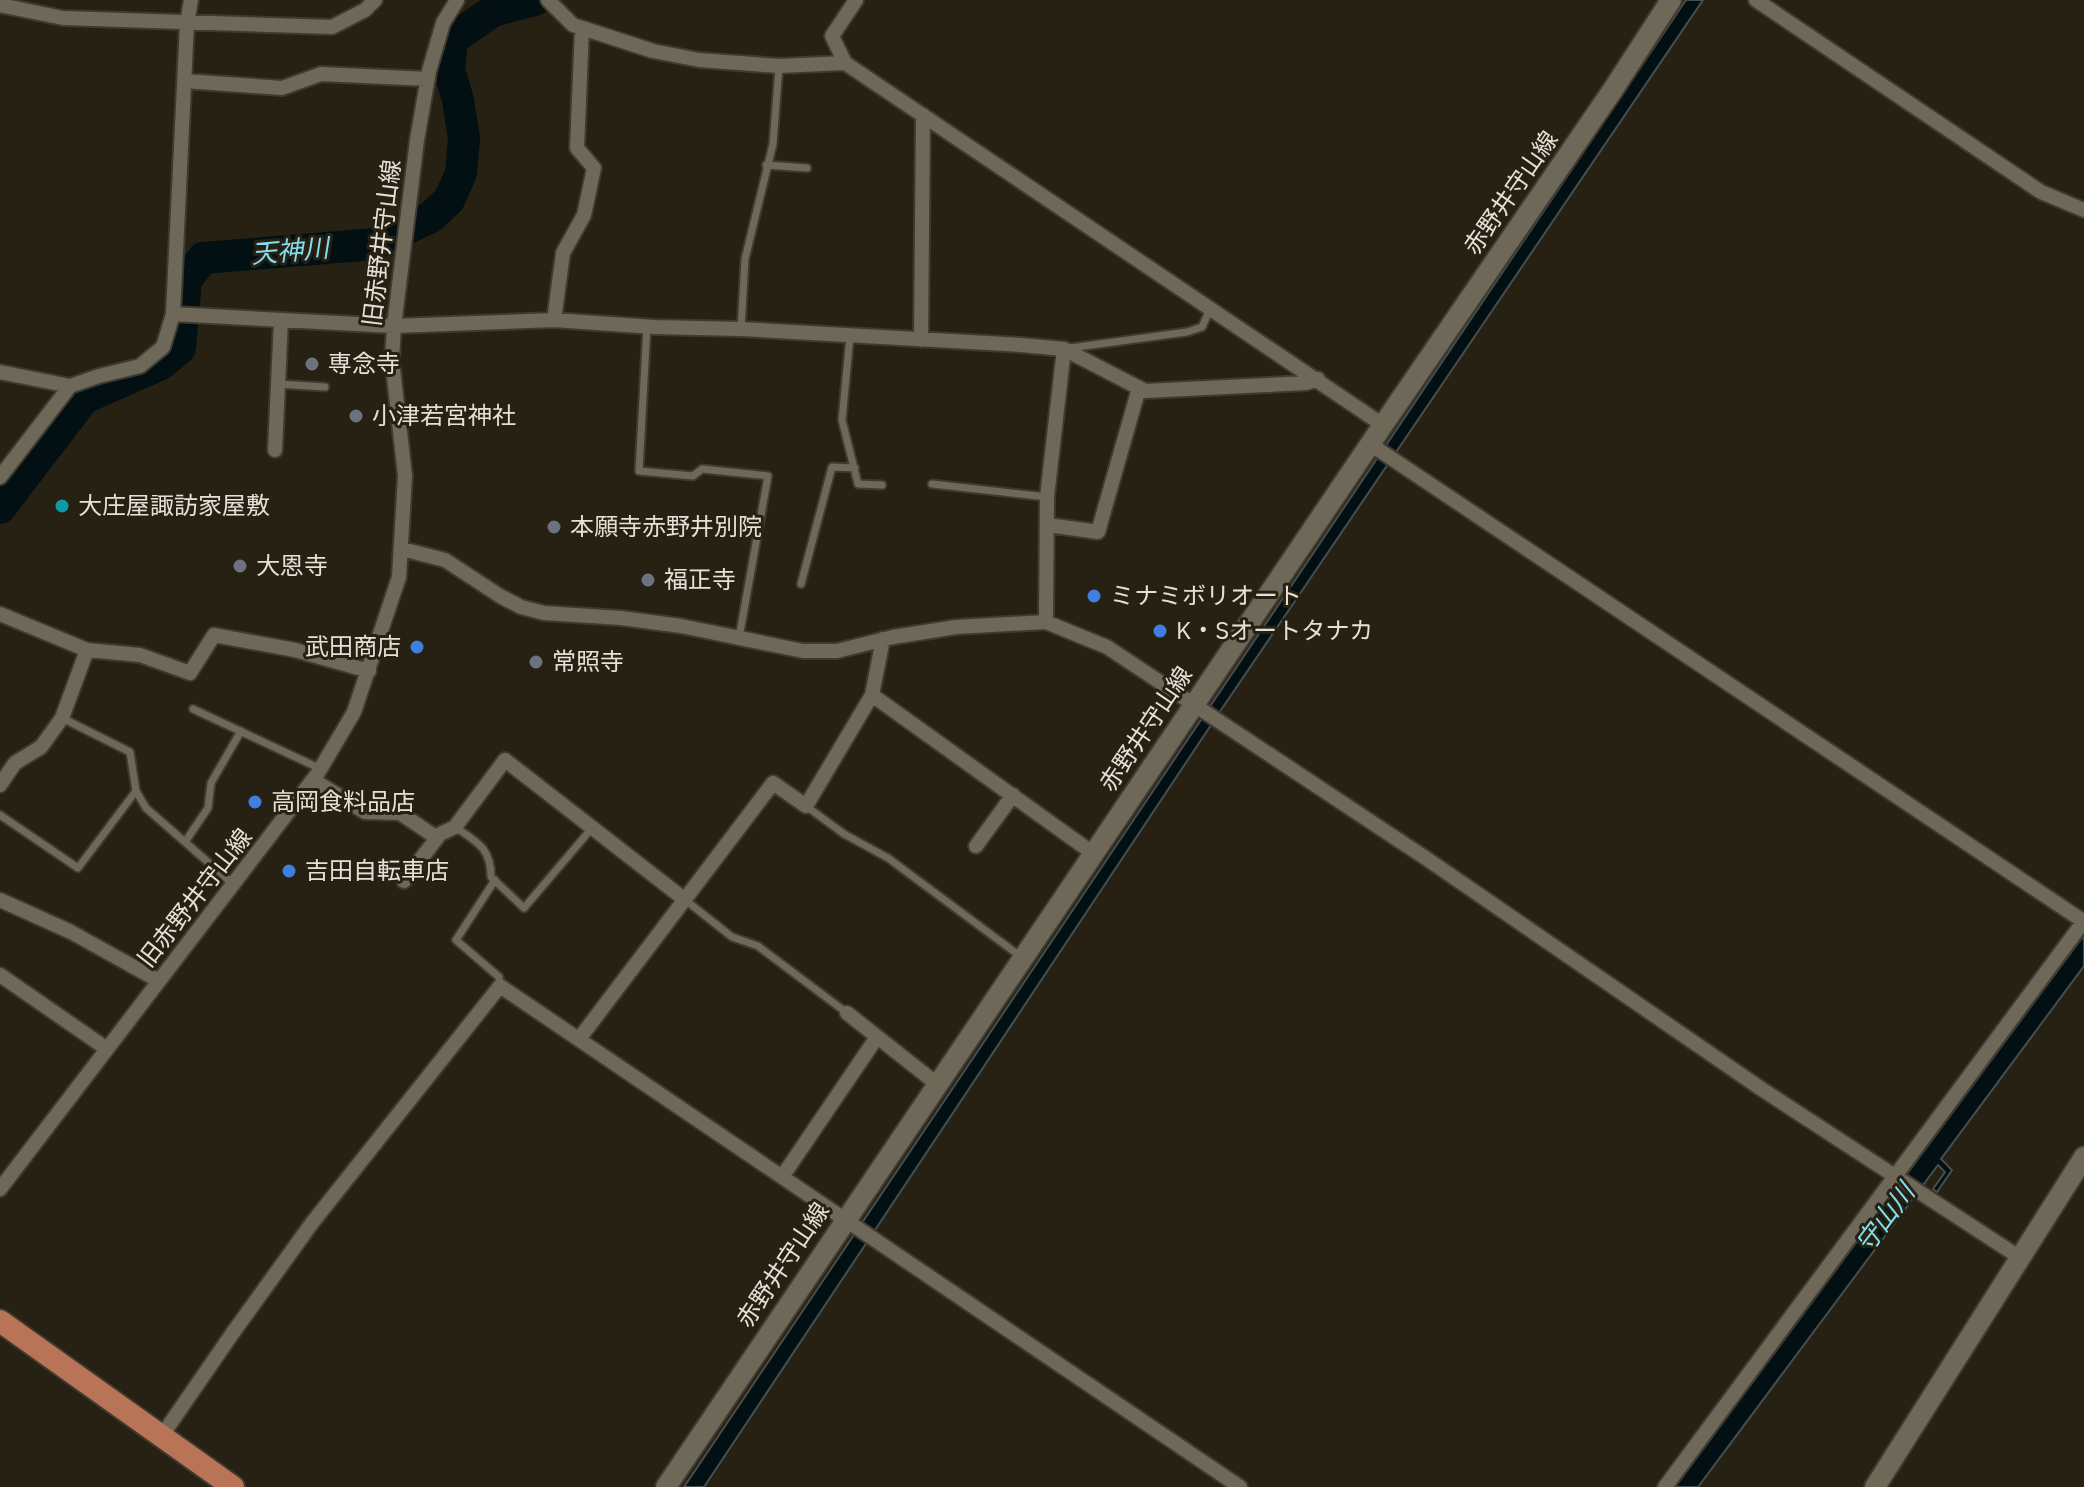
<svg xmlns="http://www.w3.org/2000/svg" width="2084" height="1487" font-family="'IBM Plex Sans','Noto Sans JP',sans-serif">
<rect width="100%" height="100%" fill="#272113"/>
<!-- water -->
<path fill="#021014" stroke="#464e4e" stroke-width="2" d="M 1686,0 L 1703,0 L 1221,710 L 704,1487 L 684,1487 Z
M 2084,935 L 2084,966 L 1941,1159 L 1952,1170 L 1937,1192 L 1933,1189 L 1945,1172 L 1938,1165 L 1698,1487 L 1675,1487 Z"/>
<g fill="none" stroke-linecap="round" stroke-linejoin="round">
<!-- river -->
<path stroke="#021014" stroke-width="32" d="M 0,508 L 84,398 L 161,364 L 180,348 L 186,280 L 203,258 L 375,244 L 431,217 L 449,200 L 461,173 L 464,139 L 458,100 L 449,70 L 452,39 L 493,11 L 535,0"/>
<!-- lane casing -->
<g stroke="#3f3a30" stroke-width="11">
<path id="lane" d="M 766,165 L 807,168
M 647,326 L 639,471 L 693,476 L 702,469 L 768,476 L 739,638
M 741,329 L 745,259 L 773,144 L 779,67
M 850,336 L 842,420 L 858,484 L 882,485
M 1070,348 L 1187,332 L 1202,327 L 1211,307
M 278,384 L 325,387
M 932,484 L 1047,497
M 801,584 L 832,467 L 855,468
M 193,709 L 321,769
M 62,718 L 130,752 L 136,791 L 146,808 L 233,884
M 806,806 L 844,834 L 888,858 L 1020,956
M 0,815 L 78,868 L 136,791
M 455,827 C 477,842 491,848 491,877 L 524,908 L 592,828
M 185,842 L 208,808 L 211,783 L 241,731
M 495,880 L 456,940 L 499,977 L 500,986
M 684,899 L 732,937 L 758,946 L 847,1013"/>
</g>
<!-- street casing -->
<g stroke="#3f3a30" stroke-width="18">
<path id="street" d="M 548,0 L 573,25 L 653,51 L 699,60 L 779,66 L 845,63
M 856,0 L 832,36 L 845,63 L 1383,425
M 1756,0 L 2041,192 L 2084,210
M 0,5 L 63,18 L 332,27 L 365,10 L 375,0
M 185,81 L 282,88 L 321,74 L 428,79
M 173,314 L 394,326 L 554,320 L 654,327 L 741,329 L 1021,345 L 1064,349 L 1145,391 L 1306,383 L 1318,379
M 554,320 L 563,253 L 584,215 L 594,168 L 577,148 L 582,28
M 921,340 L 923,115
M 0,372 L 70,386 L 99,376 L 140,366 L 163,347 L 173,314 L 187,23 L 191,0
M 1370,444 L 2083,921
M 275,450 L 281,320
M 0,477 L 70,386
M 1048,525 L 1098,532 L 1139,388
M 402,549 L 445,560 L 500,596 L 521,607 L 544,613 L 621,618 L 681,626 L 803,651 L 837,651 L 893,637 L 956,627 L 1046,622 L 1107,647 L 1427,859 L 1763,1090 L 2019,1257
M 0,614 L 87,650 L 140,655 L 190,673 L 214,635 L 295,650 L 369,671
M 1046,622 L 1047,497 L 1064,349
M 872,695 L 1094,854
M 313,780 L 365,812 L 400,813 L 437,838
M 0,785 L 15,763 L 41,747 L 62,718 L 87,650
M 976,846 L 1013,795
M 404,881 L 440,834 L 455,827 L 505,760 L 684,899
M 0,900 L 71,932 L 159,981
M 0,975 L 107,1049
M 847,1013 L 937,1084
M 579,1039 L 773,783 L 806,806 L 872,695 L 883,639
M 782,1177 L 877,1037
M 0,1189 L 318,773 L 354,712 L 399,577 L 405,476 L 392,359 L 394,326 L 417,140 L 429,71 L 443,23 L 457,0
M 161,1437 L 232,1334 L 312,1223 L 500,986 L 1240,1487
M 1665,1487 L 2084,921"/>
</g>
<!-- secondary casing -->
<g stroke="#3f3a30" stroke-width="24">
<path id="secondary" d="M 666,1487 L 1383,425 L 1612,91 L 1671,0
M 1875,1487 L 2084,1157"/>
</g>
<!-- primary casing -->
<g stroke="#3f3a30" stroke-width="26">
<path id="primary" d="M 0,1321 L 233,1487"/>
</g>
<!-- lane -->
<use href="#lane" stroke="#6e6858" stroke-width="7"/>
<!-- street -->
<use href="#street" stroke="#6e6858" stroke-width="14"/>
<!-- secondary -->
<use href="#secondary" stroke="#6e6858" stroke-width="20"/>
<!-- primary -->
<use href="#primary" stroke="#b97457" stroke-width="22"/>
</g>
<!-- markers -->
<g fill="#6b7280" stroke="#272113" stroke-width="3">
<circle cx="312" cy="364" r="8"/>
<circle cx="356" cy="416" r="8"/>
<circle cx="554" cy="527" r="8"/>
<circle cx="240" cy="566" r="8"/>
<circle cx="648" cy="580" r="8"/>
<circle cx="536" cy="662" r="8"/>
</g>
<circle fill="#0f9aa8" stroke="#272113" stroke-width="3" cx="62" cy="506" r="8"/>
<g fill="#3f7fe0" stroke="#272113" stroke-width="3">
<circle cx="1094" cy="596" r="8"/>
<circle cx="1160" cy="631" r="8"/>
<circle cx="417" cy="647" r="8"/>
<circle cx="255" cy="802" r="8"/>
<circle cx="289" cy="871" r="8"/>
</g>
<g text-anchor="middle" stroke-width="6" stroke-linejoin="round" paint-order="stroke">
<!-- street labels -->
<g font-size="24" fill="#e4e0d7" stroke="#272113">
<text transform="translate(1511 193) rotate(-55)" y="8">赤野井守山線</text>
<text transform="translate(382 243) rotate(-83)" y="8">旧赤野井守山線</text>
<text transform="translate(1146 729) rotate(-56)" y="8">赤野井守山線</text>
<text transform="translate(195 898) rotate(-52)" y="8">旧赤野井守山線</text>
<text transform="translate(783 1265) rotate(-56)" y="8">赤野井守山線</text>
</g>
<!-- poi labels -->
<g font-size="24" fill="#e4e0d7" stroke="#272113" text-anchor="start">
<text x="328" y="372">専念寺</text>
<text x="372" y="424">小津若宮神社</text>
<text x="78" y="514">大庄屋諏訪家屋敷</text>
<text x="570" y="535">本願寺赤野井別院</text>
<text x="256" y="574">大恩寺</text>
<text x="664" y="588">福正寺</text>
<text x="1110" y="604">ミナミボリオート</text>
<text x="1176" y="639">K・Sオートタナカ</text>
<text x="401" y="655" text-anchor="end">武田商店</text>
<text x="552" y="670">常照寺</text>
<text x="271" y="810">高岡食料品店</text>
<text x="305" y="879">吉田自転車店</text>
</g>
<!-- water labels -->
<g font-size="26" font-style="italic" fill="#83def2" stroke="#272113">
<text transform="translate(290 251) rotate(-5)" y="9">天神川</text>
<text transform="translate(1885 1218) rotate(-53)" y="9">守山川</text>
</g>
</g>
</svg>
